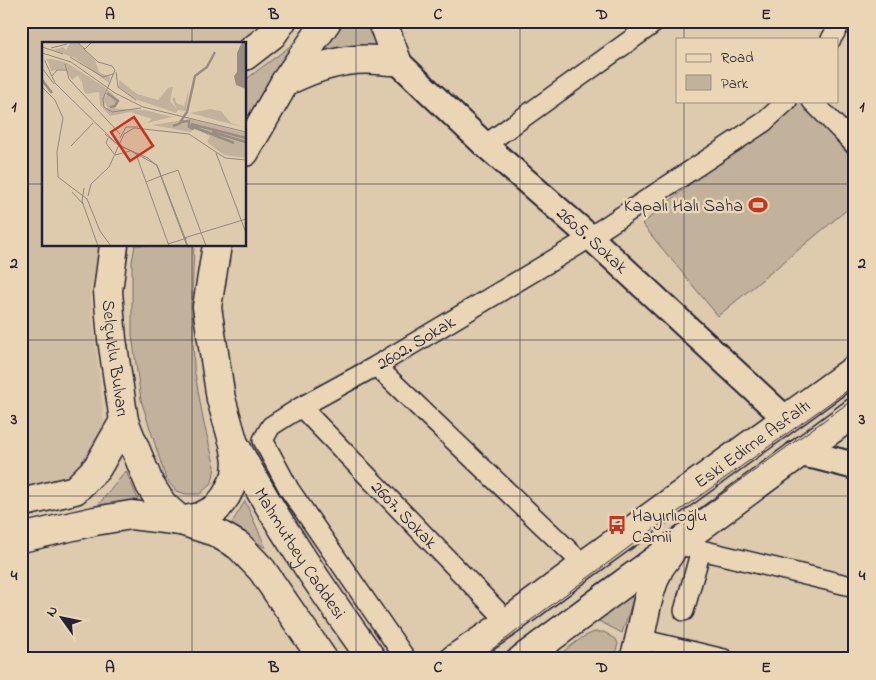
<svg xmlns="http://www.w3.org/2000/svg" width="876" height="680" font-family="'Indie Flower',sans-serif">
<rect width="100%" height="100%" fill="#decbad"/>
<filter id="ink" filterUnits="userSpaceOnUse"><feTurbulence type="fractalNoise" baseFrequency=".02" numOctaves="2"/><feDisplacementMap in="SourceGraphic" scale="10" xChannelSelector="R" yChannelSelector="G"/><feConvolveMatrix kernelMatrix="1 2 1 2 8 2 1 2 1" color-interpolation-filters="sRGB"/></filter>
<g filter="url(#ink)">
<!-- built -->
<path fill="#cfbea4" d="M 21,21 L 270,21 L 245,44 L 44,44 L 44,245 L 100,245 L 90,293 L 104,423 L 81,477 L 21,493 Z"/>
<!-- green -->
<path fill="#c2b29c" stroke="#726a6c" d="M 341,21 L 367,21 L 368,30 L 383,55 L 316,59 Z
M 293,44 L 245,132 L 245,80 Z
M 790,101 L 804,101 L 855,163 L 855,203 L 718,316 L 642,224 Z
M 135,245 L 194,245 L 192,295 L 194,368 L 204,424 L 215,467 L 212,483 L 200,494 L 186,494 L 176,491 L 166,479 L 141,400 L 132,335 L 132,262 Z
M 126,471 L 140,504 L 94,510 Z
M 245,501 L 266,548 L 230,526 Z
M 630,595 L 633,600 L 622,633 L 597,620 Z
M 594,632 L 604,632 L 616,639 L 618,644 L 613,659 L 553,659 L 583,637 Z"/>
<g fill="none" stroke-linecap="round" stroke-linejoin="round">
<!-- minor casing -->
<g stroke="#22223b" stroke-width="22">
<g id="minor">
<path d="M 831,39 L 842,21"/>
<path d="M 812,101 L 855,145"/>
<path d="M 485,145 L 657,21"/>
<path d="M 376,366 L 584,565"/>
<path id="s1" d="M 301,407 L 508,622"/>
<path d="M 676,544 L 855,587"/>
<path d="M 684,611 L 701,550"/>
<path d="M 640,639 L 724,659"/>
<path id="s2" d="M 406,659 L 289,489 L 263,440 L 271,426 L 301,407 L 376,366 L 578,245 L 764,122 L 787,101"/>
</g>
</g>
<!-- tertiary casing -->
<g stroke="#22223b" stroke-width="28">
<g id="tertiary">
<path id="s3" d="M 397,61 L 485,145 L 590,237 L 786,419"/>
</g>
</g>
<!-- secondary casing -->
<g stroke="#22223b" stroke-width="30">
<path id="secondary" d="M 798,453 L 816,456 L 855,466"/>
</g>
<!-- primary casing -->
<g stroke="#22223b" stroke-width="31">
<g id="primary">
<path d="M 245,56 L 272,35 L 282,21"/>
<path d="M 285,82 C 307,71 330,62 355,60 C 368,58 384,61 397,61 L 382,21"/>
<path d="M 245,152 L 285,82 L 327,21"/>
<path id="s4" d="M 114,245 L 108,291 L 112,339 L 124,421 L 150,485 L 163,505 L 181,521"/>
<path id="s5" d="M 236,447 C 275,521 323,591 372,659"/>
<path d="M 21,503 L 75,490 L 97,468 L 124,421"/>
<path d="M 181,521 L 200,517 L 217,508 L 226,496 L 236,476 L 237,461 L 234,444 L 221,399 L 207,307 L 217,245"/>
<path d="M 21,538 L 95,521 L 131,515 L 181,521 L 215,532 L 239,546 L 262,570 L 323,659"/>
<path id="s6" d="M 454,659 L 508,622 L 584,565 L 855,369"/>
<path d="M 522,659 L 855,412"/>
<path d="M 634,659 C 644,629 645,597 659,569 C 662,563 667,558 670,553"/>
</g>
</g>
<!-- minor -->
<use href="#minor" stroke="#ead6b4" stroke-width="19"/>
<!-- tertiary -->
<use href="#tertiary" stroke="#ead6b4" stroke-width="24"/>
<!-- secondary -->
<use href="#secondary" stroke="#ead6b4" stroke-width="26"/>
<!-- primary -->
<use href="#primary" stroke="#ead6b4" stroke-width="28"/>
<!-- tram -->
<path stroke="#22223b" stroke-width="1" d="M 479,659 L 644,536 L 855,385
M 498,659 L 600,582 L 855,398"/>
</g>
</g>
<!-- grid -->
<path fill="none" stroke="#22223b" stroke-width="1" stroke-opacity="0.55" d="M 192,21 L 192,44M 356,21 L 356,659M 520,21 L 520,659M 684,21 L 684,39M 684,101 L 684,659M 21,184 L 44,184M 245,184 L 855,184M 192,245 L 192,659M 21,340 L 855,340M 21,496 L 855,496"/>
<!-- icons -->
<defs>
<g id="stadium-bare" transform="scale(1.5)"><path d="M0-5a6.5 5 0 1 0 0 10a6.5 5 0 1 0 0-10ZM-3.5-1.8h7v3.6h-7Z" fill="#c8321e" stroke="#ead6b4" stroke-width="2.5" paint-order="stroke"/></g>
<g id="bus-bare" transform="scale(1.5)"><path d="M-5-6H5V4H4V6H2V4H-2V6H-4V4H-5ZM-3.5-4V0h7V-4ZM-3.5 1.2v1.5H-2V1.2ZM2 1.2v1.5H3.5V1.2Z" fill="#c8321e" stroke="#ead6b4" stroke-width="2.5" paint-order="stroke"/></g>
</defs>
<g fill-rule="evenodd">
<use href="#stadium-bare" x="758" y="205"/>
<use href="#bus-bare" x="617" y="525"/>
</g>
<g text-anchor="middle" stroke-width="5" stroke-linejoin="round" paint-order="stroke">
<!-- poi labels -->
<g font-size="18" fill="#22223b" stroke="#ead6b4" text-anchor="end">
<text x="743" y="211">Kapalı Halı Saha</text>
<text x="632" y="521" text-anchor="start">Hayırlıoğlu<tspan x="632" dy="21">Camii</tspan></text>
</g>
<!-- street labels -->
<g font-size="18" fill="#22223b" stroke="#ead6b4">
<text dy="6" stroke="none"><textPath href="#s3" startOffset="265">2605. Sokak</textPath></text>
<text dy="6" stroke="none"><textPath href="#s2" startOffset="445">2602. Sokak</textPath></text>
<text dy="6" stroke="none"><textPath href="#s4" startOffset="114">Selçuklu Bulvarı</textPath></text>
<text dy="6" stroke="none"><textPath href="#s6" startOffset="368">Eski Edirne Asfaltı</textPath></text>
<text dy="6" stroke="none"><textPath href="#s1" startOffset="149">2607. Sokak</textPath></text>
<text dy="6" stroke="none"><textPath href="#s5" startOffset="124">Mahmutbey Caddesi</textPath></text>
</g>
</g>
<!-- overview -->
<g transform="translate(42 42)">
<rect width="204" height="204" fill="#decbad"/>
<path d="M 29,0 L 35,0 L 53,18 L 57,30 L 68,35 L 67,41 L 33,16 L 11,8 L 21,5 L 24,8 ZM 10,17 L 25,21 L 64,46 L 62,66 L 103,68 L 130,75 L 105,81 L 110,77 L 88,70 L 68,74 L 58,63 L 57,50 L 44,52 L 42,49 L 38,32 L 39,40 L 36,33 L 30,38 L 23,27 L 9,29 L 6,19 L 0,18 ZM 77,26 L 77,38 L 95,52 L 116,58 L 126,46 L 131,45 L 128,59 L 135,67 L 130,57 L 133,55 L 134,61 L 142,64 L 147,47 L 144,69 L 136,68 L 134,71 L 93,57 L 77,45 ZM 66,48 L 77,58 L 73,67 L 66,67 L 62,58 ZM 168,67 L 179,69 L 189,81 L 204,86 L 148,71 ZM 148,77 L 204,91 L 204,116 L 182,113 L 165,100 L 168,94 L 152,87 L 149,90 L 110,83 Z" fill="#c2b29c"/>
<path d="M 200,0 L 204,0 L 204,47 L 194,43 L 192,34 L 195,30 L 195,11 Z" fill="#998d83"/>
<path fill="none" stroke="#998d83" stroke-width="2.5" d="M 0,38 L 10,51M 65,51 L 76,59 L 73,64 L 68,65M 139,80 L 147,79 L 147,85 L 152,87M 149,82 L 204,96M 147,83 L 192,101M 131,84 L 137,82 L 145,70 L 153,34 L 165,25 L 173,10M 170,90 L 204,100"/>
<path fill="none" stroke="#93877f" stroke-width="1" d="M 35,0 L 43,7 L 50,0M 0,5 L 21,12M 9,6 L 25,2M 41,6 L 56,20 L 70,24 L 73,28M 0,11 L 29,20 L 73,51 L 101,65 L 204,90M 28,15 L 61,35 L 71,32M 3,19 L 13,41 L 74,101 L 115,123 L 146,204M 23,22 L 27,37 L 78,92M 0,26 L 12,42M 73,28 L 61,57 L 62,65 L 70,70 L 99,66M 74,30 L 76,45 L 94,58M 10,34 L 15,28 L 24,28M 0,45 L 13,58 L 21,76 L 15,110 L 16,135 L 45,157 L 58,189 L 69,204M 63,92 L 76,103 L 106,116 L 115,124 L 145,204M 66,96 L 64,101 L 72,112M 78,96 L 84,85 L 96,85M 29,104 L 51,81M 174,111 L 204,191M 94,112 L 127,204M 73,113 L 88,109M 119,134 L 136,128 L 164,204M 104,140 L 119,134M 42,146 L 40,159 L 56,204M 30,150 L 42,163M 46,154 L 49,142 L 67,125 L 82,92 L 92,86 L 147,92 L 183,116 L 204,118M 142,196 L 204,177M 126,202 L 145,196"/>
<path fill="#c8321e" fill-opacity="0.15" stroke="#c8321e" stroke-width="2.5" d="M 92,75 L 111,104 L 88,119 L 69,90 Z"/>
<rect width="204" height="204" fill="none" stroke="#22223b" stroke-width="2.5"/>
</g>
<!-- margin -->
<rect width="876" height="680" fill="none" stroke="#ead6b4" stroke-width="55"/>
<!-- legend -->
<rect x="676" y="38" width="162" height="65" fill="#ead6b4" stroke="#9a8e84"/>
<rect x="686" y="54" width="25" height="8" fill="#ead6b4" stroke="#9a8e84"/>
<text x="721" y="62" font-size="15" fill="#22223b">Road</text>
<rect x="686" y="75" width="25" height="15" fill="#c2b29c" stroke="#9a8e84"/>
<text x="721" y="88" font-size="15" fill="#22223b">Park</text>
<!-- north arrow -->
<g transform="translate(62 618) rotate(303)" stroke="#ead6b4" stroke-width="4" paint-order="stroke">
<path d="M0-4L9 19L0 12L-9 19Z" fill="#22223b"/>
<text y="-8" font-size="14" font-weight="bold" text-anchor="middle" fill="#22223b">N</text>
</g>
<rect x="28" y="28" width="820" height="624" fill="none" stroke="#22223b" stroke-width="2"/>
<g font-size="16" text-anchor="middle" font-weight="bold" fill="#22223b">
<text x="110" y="19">A</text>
<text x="274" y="19">B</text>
<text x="438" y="19">C</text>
<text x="602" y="19">D</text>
<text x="766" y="19">E</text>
<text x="14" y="111">1</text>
<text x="862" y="111">1</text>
<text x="14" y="268">2</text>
<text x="862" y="268">2</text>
<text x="14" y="424">3</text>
<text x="862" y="424">3</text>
<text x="14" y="580">4</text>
<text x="862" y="580">4</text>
<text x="110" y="672">A</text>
<text x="274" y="672">B</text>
<text x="438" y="672">C</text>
<text x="602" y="672">D</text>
<text x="766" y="672">E</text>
</g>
</svg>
